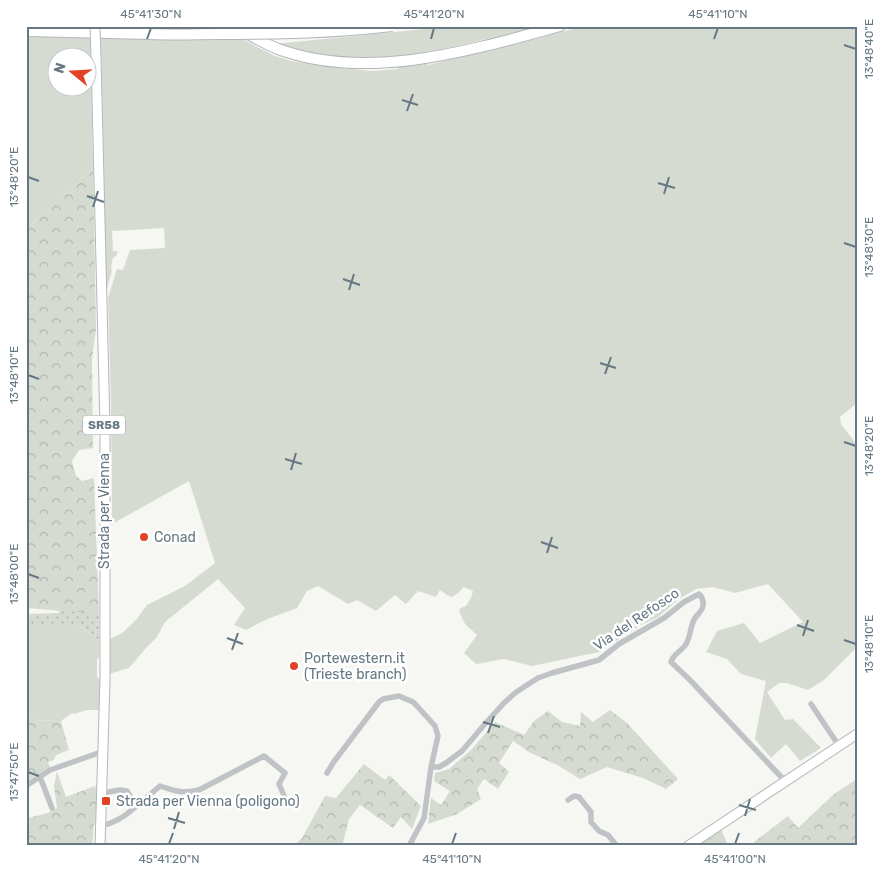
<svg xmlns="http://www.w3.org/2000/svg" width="883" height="872" font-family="Rubik,sans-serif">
<defs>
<pattern id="forest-crowns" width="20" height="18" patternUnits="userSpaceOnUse" patternTransform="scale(1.25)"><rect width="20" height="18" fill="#d6dbd2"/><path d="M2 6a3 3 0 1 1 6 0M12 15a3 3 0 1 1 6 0" fill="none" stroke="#b1b6b0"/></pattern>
<pattern id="park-dots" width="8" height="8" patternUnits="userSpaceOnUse" patternTransform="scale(1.25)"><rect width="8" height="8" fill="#d6dbd2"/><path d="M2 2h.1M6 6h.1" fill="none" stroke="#b1b6b0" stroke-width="1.8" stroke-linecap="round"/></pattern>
</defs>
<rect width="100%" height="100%" fill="#f6f6f2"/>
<!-- grass -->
<path fill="#d6dbd2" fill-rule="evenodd" d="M 455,26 L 541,26 L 445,49 L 426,52 L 428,65 L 585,26 L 857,26 L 857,403 L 840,417 L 841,424 L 857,445 L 857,647 L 824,680 L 808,690 L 787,683 L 779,683 L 767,692 L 785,720 L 793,719 L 821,748 L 800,761 L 786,744 L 771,758 L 755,739 L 766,681 L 741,674 L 727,659 L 706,652 L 717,631 L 744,623 L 760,643 L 803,622 L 768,584 L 735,593 L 713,587 L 696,589 L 679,599 L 658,617 L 641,625 L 599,652 L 532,666 L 504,659 L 476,664 L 464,653 L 477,635 L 465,624 L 459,611 L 461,608 L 466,606 L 471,598 L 473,591 L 464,587 L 457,594 L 452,597 L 447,595 L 440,590 L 436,597 L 418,591 L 406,604 L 395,595 L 376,611 L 357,600 L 348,604 L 318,586 L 307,591 L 297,608 L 265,620 L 246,630 L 234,625 L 245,608 L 218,579 L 165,622 L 157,637 L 145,649 L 129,668 L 109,674 L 110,639 L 122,633 L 136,620 L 147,605 L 185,586 L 215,563 L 189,481 L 112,524 L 111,401 L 108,298 L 117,269 L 123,270 L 130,250 L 165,248 L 164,228 L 112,231 L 113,251 L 118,251 L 116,256 L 113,258 L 111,267 L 112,271 L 106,291 L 104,291 L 104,167 L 101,36 L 244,40 L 275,56 L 291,61 L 330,67 L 373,71 L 398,69 L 398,57 C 355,61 315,55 274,44 Z
M 26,36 L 90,36 L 93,168 L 31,225 L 26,227 ZM 58,58 L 88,58 L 88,88 L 58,88 Z
M 26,626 L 74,626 L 81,627 L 99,640 L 99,658 L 97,659 L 97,677 L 100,679 L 99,710 L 87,710 L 74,714 L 72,713 L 61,721 L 35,720 L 26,715 Z"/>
<!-- forest -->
<path fill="url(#forest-crowns)" d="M 93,168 L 96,329 L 92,359 L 93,448 L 79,450 L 72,461 L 76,476 L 82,481 L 94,478 L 99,614 L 26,608 L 26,227 L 31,225 Z
M 610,710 L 627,723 L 678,779 L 666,789 L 643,778 L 607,767 L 580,779 L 559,766 L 529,752 L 513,741 L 499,763 L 509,772 L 498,789 L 484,779 L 477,789 L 481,799 L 457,814 L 428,824 L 431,798 L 441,805 L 450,791 L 434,781 L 435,773 L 449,769 L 472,749 L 495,722 L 524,735 L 534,721 L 548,711 L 562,722 L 580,726 L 581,712 L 593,722 Z
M 26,715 L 35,720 L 61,721 L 69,750 L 56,755 L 54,760 L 48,762 L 50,767 L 26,782 Z
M 364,764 L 385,780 L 389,775 L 421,806 L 412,829 L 401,817 L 393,828 L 360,805 L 349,819 L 343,843 L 341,846 L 294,846 L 302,838 L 325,796 L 336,798 Z
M 57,771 L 66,797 L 95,786 L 98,796 L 97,812 L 94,825 L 92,846 L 26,846 L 26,813 L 28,818 L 48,813 L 57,808 L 54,786 Z
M 857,779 L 857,846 L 757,846 L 754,842 L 788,816 L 798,828 L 834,794 Z
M 721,829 L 728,846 L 696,846 Z"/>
<!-- park -->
<path fill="url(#park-dots)" d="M 58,610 L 99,614 L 99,640 L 81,627 L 75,626 L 26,626 L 26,614 L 59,613 Z"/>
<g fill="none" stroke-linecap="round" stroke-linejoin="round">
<!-- secondary casing -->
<g stroke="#b1b7bb" stroke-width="11">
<path id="secondary" d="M 688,846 L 857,734"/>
</g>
<!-- primary casing -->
<g stroke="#b2b7ba" stroke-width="11">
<path id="primary" d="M 96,57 L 105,427 L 105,680 L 100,846"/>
</g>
<!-- motorway casing -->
<g stroke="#b2b6b9" stroke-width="12">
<path id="motorway" d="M 234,26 C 248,34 263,43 278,49 C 368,82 472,50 560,26
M 26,31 L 150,34"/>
</g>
<!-- minor -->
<path stroke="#bfc3c6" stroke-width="5.5" d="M 811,704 L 839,746
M 327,773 L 333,763 L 379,702 L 383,699 L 399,696 L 413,702 L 417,706 L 435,726 L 438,736 L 431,767
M 40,777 L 52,808
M 26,786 L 50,770 L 104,751
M 568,800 L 574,796 L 579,797 L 591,812 L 591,822 L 599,831 L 608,835 L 617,846
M 133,809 L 160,786 C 175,791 183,794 199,790 L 264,756 L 285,773 L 279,784 L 286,800 L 289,804
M 101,826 C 114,823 123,818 133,809 L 133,800 L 127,791 L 120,790 L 102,793
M 409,846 L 424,818 L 431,767 L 439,767 L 446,763 L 462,751 L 484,725 L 504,703 L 515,693 L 527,685 L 538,678 L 552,673 L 599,660 L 619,644 L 664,618 L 684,602 L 699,594 C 702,597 704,600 703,605 C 703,610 698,614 695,618 C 690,626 691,636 686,644 C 682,651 673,654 671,662 L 689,679 L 785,781"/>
<!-- secondary -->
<use href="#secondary" stroke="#fff" stroke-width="9"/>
<!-- primary -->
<use href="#primary" stroke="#fff" stroke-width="9"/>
<!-- motorway -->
<use href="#motorway" stroke="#fff" stroke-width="10"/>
<!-- primary-bridge casing -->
<g stroke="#b2b7ba" stroke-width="11" stroke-linecap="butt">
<path id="primary-bridge" d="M 95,26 L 96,57"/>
</g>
<!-- motorway-bridge casing -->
<g stroke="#b2b6b9" stroke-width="12" stroke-linecap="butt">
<path id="motorway-bridge" d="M 150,34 C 174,35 199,34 223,34 C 280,34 336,33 392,26"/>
</g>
<!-- primary-bridge -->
<use href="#primary-bridge" stroke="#fff" stroke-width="9"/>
<!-- motorway-bridge -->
<use href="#motorway-bridge" stroke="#fff" stroke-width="10"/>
</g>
<!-- ticks -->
<path fill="none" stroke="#657883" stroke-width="2" d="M 147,39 L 151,28M 431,39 L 434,28M 714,39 L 718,28M 844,45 L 856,49M 402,100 L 418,105M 407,111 L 413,94M 28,177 L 39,181M 658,183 L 675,188M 664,194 L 669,177M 87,196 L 104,202M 93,207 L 98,191M 844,243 L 856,247M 343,279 L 360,285M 349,290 L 354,274M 600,363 L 616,368M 605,374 L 611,357M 28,375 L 39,379M 844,442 L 856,446M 285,459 L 302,464M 291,470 L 296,453M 541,542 L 558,548M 547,553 L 552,537M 28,574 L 39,578M 797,625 L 814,631M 803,636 L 808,620M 227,638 L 243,644M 844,640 L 856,644M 232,650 L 238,633M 483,722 L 500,727M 488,733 L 494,716M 28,772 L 39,776M 739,805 L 756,810M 745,816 L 750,799M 168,818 L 185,823M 174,829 L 179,812M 169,844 L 173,833M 452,844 L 456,833M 735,844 L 739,833"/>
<!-- markers -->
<g fill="#e14327" stroke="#fff" stroke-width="2">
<circle cx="144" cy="537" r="5"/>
<circle cx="294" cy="666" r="5"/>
<rect x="101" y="796" width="10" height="10" rx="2.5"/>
</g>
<g text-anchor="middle" stroke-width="5" stroke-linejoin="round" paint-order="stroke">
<!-- shield labels -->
<rect fill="#fff" stroke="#93a0a8" stroke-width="1" x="83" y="415.5" width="42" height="19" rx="4"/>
<g font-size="12" font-weight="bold" fill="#657883">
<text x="104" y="429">SR58</text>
</g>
<!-- street labels -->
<g font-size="14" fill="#657883" stroke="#fff">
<text transform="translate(104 511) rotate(-90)" y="5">Strada per Vienna</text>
<text transform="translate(636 619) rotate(-34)" y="5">Via del Refosco</text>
</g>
<!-- poi labels -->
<g font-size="14" fill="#657883" stroke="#fff" text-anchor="start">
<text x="154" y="542">Conad</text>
<text x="304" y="663">Portewestern.it<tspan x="304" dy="16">(Trieste branch)</tspan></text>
<text x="116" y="806">Strada per Vienna (poligono)</text>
</g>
</g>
<!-- border -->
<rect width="883" height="872" fill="none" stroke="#ffffff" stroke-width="55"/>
<!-- north arrow -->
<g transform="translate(72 72) rotate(288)"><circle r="24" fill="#ffffff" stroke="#c1c9cd"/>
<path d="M0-4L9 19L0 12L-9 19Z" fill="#e14327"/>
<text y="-8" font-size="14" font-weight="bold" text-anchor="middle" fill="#657883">N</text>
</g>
<rect x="28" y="28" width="828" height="816" fill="none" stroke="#657883" stroke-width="2"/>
<g font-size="12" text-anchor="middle" fill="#657883">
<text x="151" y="18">45°41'30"N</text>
<text x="434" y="18">45°41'20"N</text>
<text x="718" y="18">45°41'10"N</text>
<text transform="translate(869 49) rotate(-90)" y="4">13°48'40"E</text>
<text transform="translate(14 177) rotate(-90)" y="4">13°48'20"E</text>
<text transform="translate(869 247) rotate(-90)" y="4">13°48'30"E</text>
<text transform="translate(14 375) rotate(-90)" y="4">13°48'10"E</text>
<text transform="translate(869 446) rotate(-90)" y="4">13°48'20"E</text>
<text transform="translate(14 574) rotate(-90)" y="4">13°48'00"E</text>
<text transform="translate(869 644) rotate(-90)" y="4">13°48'10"E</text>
<text transform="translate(14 772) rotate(-90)" y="4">13°47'50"E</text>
<text x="169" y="863">45°41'20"N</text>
<text x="452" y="863">45°41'10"N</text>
<text x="735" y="863">45°41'00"N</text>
</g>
</svg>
